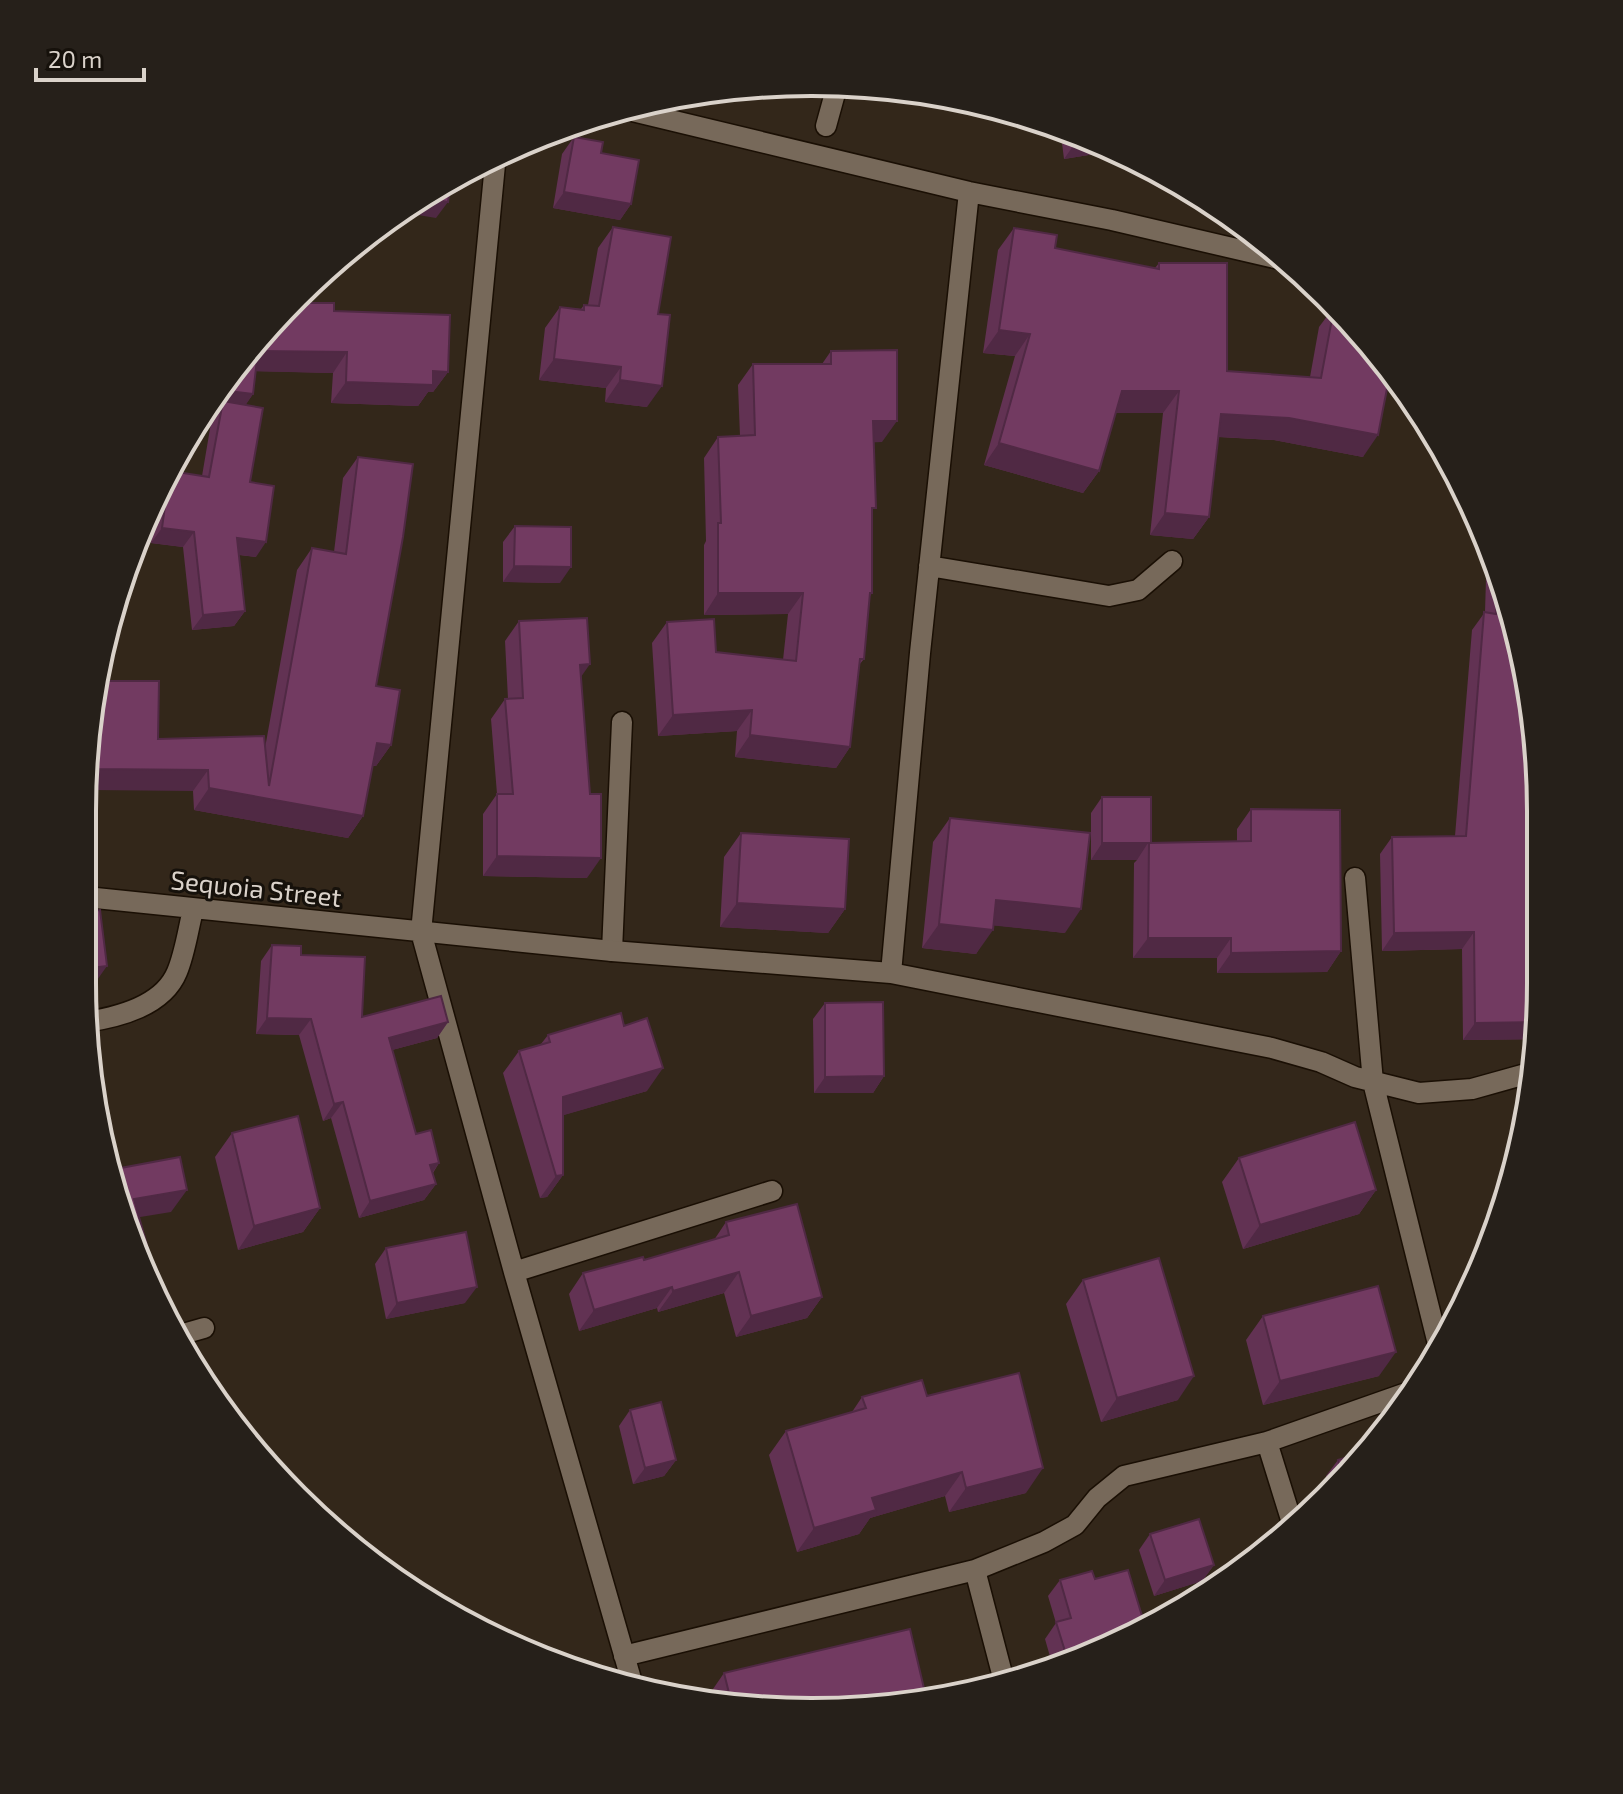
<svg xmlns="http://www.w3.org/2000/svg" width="1623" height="1794" font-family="'Exo 2',sans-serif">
<rect width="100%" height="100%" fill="#33271a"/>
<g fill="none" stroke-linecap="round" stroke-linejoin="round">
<!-- service casing -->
<g stroke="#1a0f04" stroke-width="23">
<path id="service" d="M 826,126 L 837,86
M 612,951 L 622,722"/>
</g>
<!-- minor casing -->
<g stroke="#1a0f04" stroke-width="23">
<path id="minor" d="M 620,108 L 969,192 L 1112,220 L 1292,262
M 496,154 L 421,932 L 514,1272 L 633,1686
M 929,566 L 1109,596 L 1138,590 L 1172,561
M 1355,878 L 1373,1082 L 1439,1348
M 86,897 L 612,951 L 891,973 L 1272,1048 L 1321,1062 L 1355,1077 L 1419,1093 L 1472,1089 L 1533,1072
M 891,973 L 920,653 L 969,192
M 86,1022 C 119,1017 163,1006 177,972 C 185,953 188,930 193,910
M 514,1272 L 772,1191
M 176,1336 L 204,1328
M 1267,1442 L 1294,1529
M 975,1570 L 1044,1542 L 1075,1525 L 1097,1498 L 1124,1476 L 1267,1442 L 1412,1391
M 624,1656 L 975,1570 L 1005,1685"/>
</g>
<!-- service -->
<use href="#service" stroke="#77695a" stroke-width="20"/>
<!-- minor -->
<use href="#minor" stroke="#77695a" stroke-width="20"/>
</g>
<!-- wall -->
<path fill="#623253" d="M 1060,127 L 1113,151 L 1064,159 Z
M 574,137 L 631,204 L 620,220 L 553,208 L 562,154 Z
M 613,227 L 658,314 L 647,407 L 605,402 L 606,388 L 539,380 L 545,328 L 560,307 L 581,309 L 584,305 L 588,305 L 598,248 Z
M 1014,228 L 1055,248 L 1155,268 L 1159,263 L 1227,371 L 1310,377 L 1319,327 L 1334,307 L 1391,368 L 1363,457 L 1274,440 L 1218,437 L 1209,517 L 1193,539 L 1150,535 L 1163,413 L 1115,413 L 1099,471 L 1083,493 L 984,465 L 1015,356 L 983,353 L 998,250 Z
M 296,303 L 334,311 L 448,372 L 433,392 L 428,392 L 418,406 L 331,403 L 333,373 L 256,371 L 253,394 L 245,405 L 250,482 L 256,557 L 239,555 L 245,611 L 234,626 L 192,630 L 183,547 L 151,543 L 155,513 L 171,471 L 202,476 L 212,417 L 215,412 L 206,411 L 286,316 Z
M 831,351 L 882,442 L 874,442 L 872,513 L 872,593 L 870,596 L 864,659 L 859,665 L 850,747 L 836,768 L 735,757 L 737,731 L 658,736 L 652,643 L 667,622 L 716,652 L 783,660 L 788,614 L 704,615 L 704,545 L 706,541 L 704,458 L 718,437 L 740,436 L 738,385 L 753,364 L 822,364 Z
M 358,457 L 376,686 L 391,745 L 376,766 L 372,766 L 363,816 L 348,838 L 194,810 L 193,791 L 97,695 L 106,681 L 158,739 L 265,748 L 297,570 L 312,548 L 334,552 L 343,478 Z
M 515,526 L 560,583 L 503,582 L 503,542 Z
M 1487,545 L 1516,623 L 1539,1031 L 1538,1039 L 1463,1040 L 1462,949 L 1382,951 L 1380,854 L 1392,837 L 1455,836 L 1472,630 L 1485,612 Z
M 519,621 L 581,677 L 587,878 L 483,876 L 483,814 L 497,794 L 491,719 L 505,699 L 508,699 L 505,641 Z
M 1102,797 L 1151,843 L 1237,841 L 1237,829 L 1251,809 L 1341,951 L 1327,972 L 1217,973 L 1217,958 L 1133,958 L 1134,863 L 1137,860 L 1091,860 L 1091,813 Z
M 950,818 L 1065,933 L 993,925 L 976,954 L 922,948 L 933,842 Z
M 741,833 L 845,909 L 828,933 L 720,927 L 724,857 Z
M 272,945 L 301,955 L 362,1017 L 448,1022 L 437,1038 L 392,1050 L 416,1134 L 439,1163 L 433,1173 L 436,1184 L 424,1200 L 359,1218 L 331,1118 L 323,1121 L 299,1035 L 256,1034 L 261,961 Z
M 825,1003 L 884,1076 L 873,1093 L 814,1093 L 813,1019 Z
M 548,1035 L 647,1091 L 563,1115 L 563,1175 L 547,1197 L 540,1198 L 503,1073 L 519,1051 L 541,1044 Z
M 232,1133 L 320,1208 L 303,1232 L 238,1250 L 215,1157 Z
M 1239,1158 L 1376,1190 L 1359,1214 L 1243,1249 L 1222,1182 Z
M 726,1222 L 822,1297 L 807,1318 L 736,1337 L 724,1293 L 658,1312 L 657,1308 L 579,1331 L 569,1294 L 583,1273 L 644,1260 L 714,1240 Z
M 386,1248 L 465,1303 L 386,1319 L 375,1264 Z
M 1083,1280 L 1178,1400 L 1101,1422 L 1066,1304 Z
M 1263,1316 L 1379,1376 L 1263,1405 L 1246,1340 Z
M 927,1396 L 1026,1493 L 949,1512 L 945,1496 L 870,1518 L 859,1534 L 797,1552 L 769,1455 L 786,1431 L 852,1412 L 862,1397 Z
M 630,1410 L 676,1460 L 664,1476 L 633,1484 L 619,1426 Z
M 1366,1452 L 1330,1490 L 1326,1476 L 1338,1460 Z
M 1150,1534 L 1214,1565 L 1202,1581 L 1154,1596 L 1139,1550 Z
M 1095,1579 L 1135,1637 L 1053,1667 L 1045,1639 L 1056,1623 L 1048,1596 L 1060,1580 Z
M 724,1673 L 926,1697 L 812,1712 L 715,1702 L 716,1701 L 713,1689 Z"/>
<!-- shaded-wall -->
<path fill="#502944" d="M 764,84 L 778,84 L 775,89 L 753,85 Z
M 1089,140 L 1113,151 L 1064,159 L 1076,142 Z
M 564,192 L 631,204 L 620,220 L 553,208 Z
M 423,198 L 448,202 L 436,218 L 400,212 Z
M 999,330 L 1030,334 L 1015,356 L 983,353 Z
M 258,351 L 347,352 L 333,373 L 244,371 Z
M 554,359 L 621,367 L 606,388 L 539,380 Z
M 433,371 L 448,372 L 433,392 L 428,392 L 418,406 L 331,403 L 346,382 Z
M 620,380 L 662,386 L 647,407 L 605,402 Z
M 220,390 L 253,394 L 239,415 L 223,401 L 215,412 L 206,411 Z
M 1122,391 L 1179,391 L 1163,413 L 1106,413 Z
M 1221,414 L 1289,418 L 1378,435 L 1363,457 L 1274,440 L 1205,436 Z
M 873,421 L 897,421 L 882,442 L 858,443 Z
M 999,443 L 1099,471 L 1083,493 L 984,465 Z
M 1165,513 L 1209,517 L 1193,539 L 1150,535 Z
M 162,528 L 194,532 L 183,547 L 151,543 Z
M 237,538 L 266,542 L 256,557 L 226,553 Z
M 514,566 L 571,567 L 560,583 L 503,582 Z
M 718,593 L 803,593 L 788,614 L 704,615 Z
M 245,611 L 234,626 L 192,630 L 203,615 Z
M 590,664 L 576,684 L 580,665 Z
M 752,710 L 737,731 L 658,736 L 673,715 Z
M 750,735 L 850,747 L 836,768 L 735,757 Z
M 377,743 L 391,745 L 376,766 L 362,764 Z
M 92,769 L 208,770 L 193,791 L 91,790 Z
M 209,788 L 363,816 L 348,838 L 194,810 Z
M 1102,843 L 1148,843 L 1137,860 L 1091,860 Z
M 497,856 L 601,858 L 587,878 L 483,876 Z
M 996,900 L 1081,909 L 1065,933 L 979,924 Z
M 737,903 L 845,909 L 828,933 L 720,927 Z
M 939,924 L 993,930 L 976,954 L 922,948 Z
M 1474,932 L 1462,949 L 1382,951 L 1394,933 Z
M 1148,938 L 1231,938 L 1217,958 L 1133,958 Z
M 1341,951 L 1327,972 L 1217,973 L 1231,953 Z
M 107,966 L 90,990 L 83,991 L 83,969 Z
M 267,1018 L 311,1019 L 299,1035 L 256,1034 Z
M 448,1022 L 437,1038 L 377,1054 L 389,1038 Z
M 1539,1022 L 1538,1039 L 1463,1040 L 1475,1023 Z
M 663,1068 L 647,1091 L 547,1120 L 563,1097 Z
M 884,1076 L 873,1093 L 814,1093 L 825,1077 Z
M 343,1102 L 331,1118 L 323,1121 L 334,1104 Z
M 439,1163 L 428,1179 L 430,1165 Z
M 563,1175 L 547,1197 L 540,1198 L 556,1176 Z
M 436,1184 L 424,1200 L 359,1218 L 370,1201 Z
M 187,1190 L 171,1212 L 128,1219 L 134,1199 Z
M 1376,1190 L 1359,1214 L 1243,1249 L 1260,1225 Z
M 320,1208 L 303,1232 L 238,1250 L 254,1226 Z
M 153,1267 L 147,1276 L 145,1269 Z
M 739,1272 L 724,1293 L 658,1312 L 673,1291 Z
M 477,1287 L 465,1303 L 386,1319 L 397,1303 Z
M 672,1287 L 657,1308 L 579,1331 L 594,1310 Z
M 822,1297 L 807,1318 L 736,1337 L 751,1316 Z
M 1396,1352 L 1379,1376 L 1263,1405 L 1280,1381 Z
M 1194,1376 L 1178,1400 L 1101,1422 L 1117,1398 Z
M 676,1460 L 664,1476 L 633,1484 L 645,1468 Z
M 1043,1468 L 1026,1493 L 949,1512 L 966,1488 Z
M 962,1472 L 945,1496 L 870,1518 L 859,1534 L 797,1552 L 814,1528 L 872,1498 Z
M 1214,1565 L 1202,1581 L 1154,1596 L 1165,1580 Z
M 1145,1630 L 1135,1637 L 1122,1641 L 1127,1635 Z
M 859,1696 L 851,1707 L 812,1712 L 801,1711 Z"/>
<!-- building -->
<path fill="#723a61" stroke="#502944" stroke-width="2" d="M 1074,134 L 1089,140 L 1076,142 Z
M 574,137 L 603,142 L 601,153 L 639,160 L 631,204 L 564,192 Z
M 451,181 L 448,202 L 423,198 Z
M 613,227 L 671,237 L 658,314 L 670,315 L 662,386 L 620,380 L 621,367 L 554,359 L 560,307 L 584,310 L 584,305 L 599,306 Z
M 1014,228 L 1057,235 L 1055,248 L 1159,269 L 1159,263 L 1227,263 L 1227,371 L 1321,378 L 1334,308 L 1391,368 L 1378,435 L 1289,418 L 1221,414 L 1209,517 L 1165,513 L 1179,391 L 1122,391 L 1099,471 L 999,443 L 1030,334 L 999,330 Z
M 296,303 L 334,303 L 334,311 L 450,315 L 448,372 L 433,371 L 433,385 L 346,382 L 347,352 L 258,351 L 253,394 L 220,390 L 263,330 L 279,315 L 295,317 Z
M 897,350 L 897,421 L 873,421 L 876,508 L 872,508 L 872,593 L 870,593 L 864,659 L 860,659 L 850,747 L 750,735 L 752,710 L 673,715 L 667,622 L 714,619 L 716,652 L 796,661 L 803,593 L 718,593 L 718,523 L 721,523 L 718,437 L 755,435 L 753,364 L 831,364 L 831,351 Z
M 223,401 L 263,408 L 250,482 L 274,486 L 266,542 L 237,538 L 245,611 L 203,615 L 194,532 L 162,528 L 169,476 L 171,471 L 209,477 Z
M 358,457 L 413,464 L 403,537 L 376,686 L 400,690 L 391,745 L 377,743 L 363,816 L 209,788 L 208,770 L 92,769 L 95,695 L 106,695 L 106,681 L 159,681 L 158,739 L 264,736 L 269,786 L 312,548 L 346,554 Z
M 515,526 L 571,527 L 571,567 L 514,566 Z
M 1497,573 L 1516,623 L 1539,764 L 1539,1022 L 1475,1023 L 1474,932 L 1394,933 L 1392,837 L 1466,836 L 1484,612 L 1496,614 Z
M 587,618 L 590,664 L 580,665 L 590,794 L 601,794 L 601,858 L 497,856 L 497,794 L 513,794 L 505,699 L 523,698 L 519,621 Z
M 1102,797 L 1151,797 L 1151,843 L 1102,843 Z
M 1251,809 L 1340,810 L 1341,951 L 1231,953 L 1231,938 L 1148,938 L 1149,843 L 1251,841 Z
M 950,818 L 1090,833 L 1081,909 L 996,900 L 993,930 L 939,924 Z
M 741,833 L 849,839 L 845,909 L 737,903 Z
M 100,910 L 107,966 L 83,969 L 85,912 Z
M 272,945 L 301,946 L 301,955 L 365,957 L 362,1017 L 441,996 L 448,1022 L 389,1038 L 416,1134 L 431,1130 L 439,1163 L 430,1165 L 436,1184 L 370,1201 L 343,1102 L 334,1104 L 311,1019 L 267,1018 Z
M 883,1002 L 884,1076 L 825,1077 L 825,1003 Z
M 621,1013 L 624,1026 L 647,1018 L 663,1068 L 563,1097 L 563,1175 L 556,1176 L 519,1051 L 550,1042 L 548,1035 Z
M 298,1116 L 320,1208 L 254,1226 L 232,1133 Z
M 1355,1122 L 1376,1190 L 1260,1225 L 1239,1158 Z
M 110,1150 L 115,1169 L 180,1157 L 187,1190 L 134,1199 L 153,1267 L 145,1269 L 105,1151 Z
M 797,1204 L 822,1297 L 751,1316 L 739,1272 L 673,1291 L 672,1287 L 594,1310 L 583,1273 L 643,1257 L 644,1260 L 729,1235 L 726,1222 Z
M 466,1232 L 477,1287 L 397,1303 L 386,1248 Z
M 1159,1258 L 1194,1376 L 1117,1398 L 1083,1280 Z
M 1378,1286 L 1396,1352 L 1280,1381 L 1263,1316 Z
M 1019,1373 L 1043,1468 L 966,1488 L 962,1472 L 872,1498 L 876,1510 L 814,1528 L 786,1431 L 866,1408 L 862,1397 L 922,1380 L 927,1396 Z
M 661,1402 L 676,1460 L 645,1468 L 630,1410 Z
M 1366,1452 L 1343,1477 L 1338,1460 Z
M 1199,1519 L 1214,1565 L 1165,1580 L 1150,1534 Z
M 1128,1570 L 1146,1629 L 1127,1635 L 1128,1639 L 1056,1666 L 1056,1664 L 1068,1661 L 1056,1622 L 1071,1618 L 1060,1580 L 1092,1571 L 1095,1579 Z
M 910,1629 L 926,1697 L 861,1706 L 859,1696 L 802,1711 L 717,1703 L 716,1701 L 730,1697 L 724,1673 Z"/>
<g text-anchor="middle" stroke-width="6" stroke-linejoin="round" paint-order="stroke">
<!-- street labels -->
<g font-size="26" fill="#dad2ca" stroke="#16110b">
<text transform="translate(256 889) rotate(6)" y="9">Sequoia Street</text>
</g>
</g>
<!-- crop -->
<path d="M0 0H1623V1794H0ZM811 96H812A715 715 0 0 1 1527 811V983A715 715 0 0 1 812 1698H811A715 715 0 0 1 96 983V811A715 715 0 0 1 811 96Z" fill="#26201a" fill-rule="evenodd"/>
<path fill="none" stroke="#dad2ca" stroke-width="4" d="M811 96H812A715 715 0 0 1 1527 811V983A715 715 0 0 1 812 1698H811A715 715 0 0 1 96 983V811A715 715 0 0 1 811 96Z"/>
<!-- scale -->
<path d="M36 68v12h108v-12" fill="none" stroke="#dad2ca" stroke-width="4"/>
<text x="48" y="68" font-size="24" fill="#dad2ca" stroke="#16110b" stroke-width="6" paint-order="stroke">20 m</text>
</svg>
